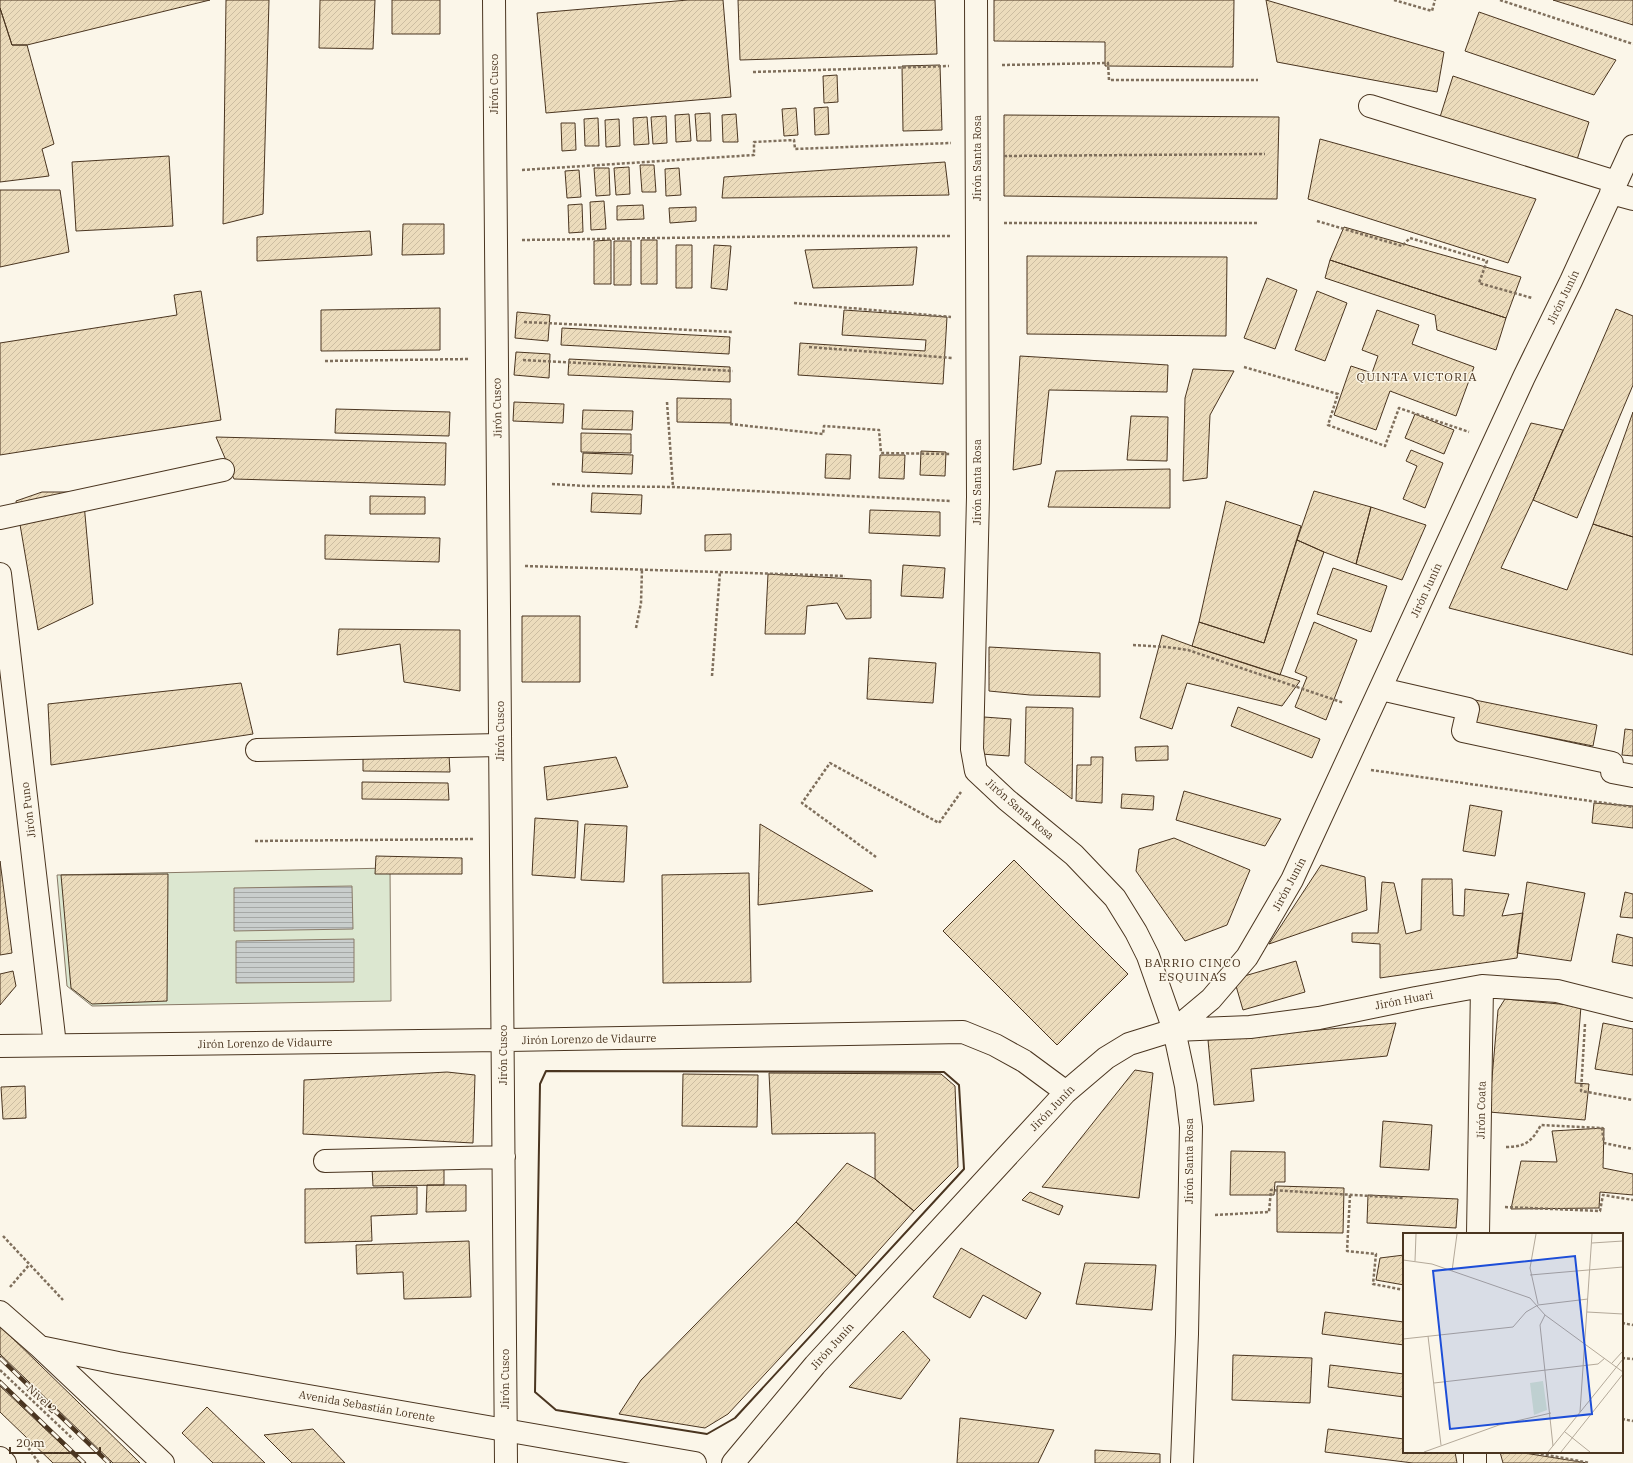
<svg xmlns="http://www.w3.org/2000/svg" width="1633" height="1463" font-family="'IBM Plex Serif',serif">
<defs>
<pattern id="water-rules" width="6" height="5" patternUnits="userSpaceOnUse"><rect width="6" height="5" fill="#c9cecd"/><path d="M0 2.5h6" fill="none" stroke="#a5a8a6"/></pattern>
<pattern id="building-hatch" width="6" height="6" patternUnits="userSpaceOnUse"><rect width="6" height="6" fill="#ecdcbc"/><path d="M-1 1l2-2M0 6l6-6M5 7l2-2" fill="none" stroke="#ccbda1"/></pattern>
</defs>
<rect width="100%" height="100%" fill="#fbf6e9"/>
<!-- grass -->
<path fill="#dce7d0" stroke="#887966" d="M 390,868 L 391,1001 L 92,1006 L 67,986 L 57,875 Z"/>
<!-- water -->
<path fill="url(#water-rules)" stroke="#887966" d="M 352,886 L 353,929 L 234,931 L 234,888 Z
M 354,939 L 354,982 L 236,983 L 236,941 Z"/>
<!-- building -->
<path fill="url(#building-hatch)" stroke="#4a3520" d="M 0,0 L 210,0 L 27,45 L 12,45 L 0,8 Z
M 226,0 L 269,0 L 263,214 L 223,224 Z
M 320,0 L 375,0 L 373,49 L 319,48 Z
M 392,0 L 440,0 L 440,34 L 392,34 Z
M 688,0 L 723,0 L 731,97 L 546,113 L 537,13 Z
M 738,0 L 935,0 L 937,54 L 740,60 Z
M 994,0 L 1234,0 L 1233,67 L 1105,66 L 1105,42 L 994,41 Z
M 1266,0 L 1444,52 L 1437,92 L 1277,62 Z
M 1553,0 L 1633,0 L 1633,25 Z
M 0,8 L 12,45 L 27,45 L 54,144 L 42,149 L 49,176 L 0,182 Z
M 1479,12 L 1616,60 L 1594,95 L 1465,51 Z
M 940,65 L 942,130 L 903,131 L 902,66 Z
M 837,75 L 838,102 L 824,103 L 823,76 Z
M 1453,76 L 1589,122 L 1576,163 L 1440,117 Z
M 828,107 L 829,134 L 815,135 L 814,108 Z
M 796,108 L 798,135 L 784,136 L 782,109 Z
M 710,113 L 711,141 L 697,141 L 695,114 Z
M 689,114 L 691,141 L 676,142 L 675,115 Z
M 736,114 L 738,142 L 723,142 L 722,115 Z
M 1004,115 L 1279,117 L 1277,199 L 1004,196 Z
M 666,116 L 667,143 L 653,144 L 651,117 Z
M 647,117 L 649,144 L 634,145 L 633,118 Z
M 598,118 L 599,146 L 585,146 L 584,119 Z
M 619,119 L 620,146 L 606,147 L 605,120 Z
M 561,123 L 575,123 L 576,150 L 562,151 Z
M 1320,139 L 1536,199 L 1508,263 L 1308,199 Z
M 169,156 L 173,226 L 76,231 L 72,162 Z
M 945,162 L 949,195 L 722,198 L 724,177 Z
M 640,165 L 654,165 L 656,192 L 642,192 Z
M 629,167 L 630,194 L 616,195 L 614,168 Z
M 594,168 L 609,168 L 610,195 L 596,196 Z
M 679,168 L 681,195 L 666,196 L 665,169 Z
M 579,170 L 581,197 L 567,198 L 565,171 Z
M 0,190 L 60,190 L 69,252 L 0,267 Z
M 604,201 L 606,229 L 591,230 L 590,202 Z
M 582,204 L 583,232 L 569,233 L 568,205 Z
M 643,205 L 644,219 L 617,220 L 617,206 Z
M 696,207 L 696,221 L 670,223 L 669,208 Z
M 403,224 L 444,224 L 444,254 L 402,255 Z
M 1344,227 L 1521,277 L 1506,318 L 1330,260 Z
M 370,231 L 372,255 L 257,261 L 257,237 Z
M 611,240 L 611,284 L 594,284 L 594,241 Z
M 641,240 L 657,240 L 657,284 L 641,284 Z
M 614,241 L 631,241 L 631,285 L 614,285 Z
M 676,245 L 692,245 L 692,288 L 676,288 Z
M 714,245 L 731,246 L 727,290 L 711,288 Z
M 917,247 L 913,285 L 813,288 L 805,250 Z
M 1027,256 L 1227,257 L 1226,336 L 1027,334 Z
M 1330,260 L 1506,318 L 1496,350 L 1437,330 L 1435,315 L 1325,278 Z
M 1267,278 L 1297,290 L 1275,349 L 1244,338 Z
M 201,291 L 221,420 L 0,455 L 0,343 L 177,315 L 174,295 Z
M 1317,291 L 1347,303 L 1325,361 L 1295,350 Z
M 440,308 L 440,350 L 321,351 L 321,310 Z
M 1616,309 L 1633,316 L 1633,385 L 1577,518 L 1533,500 Z
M 844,310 L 947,317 L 943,384 L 798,375 L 800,343 L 925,351 L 926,340 L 842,335 Z
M 1377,310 L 1419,325 L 1412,344 L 1474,367 L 1456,416 L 1390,391 L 1376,430 L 1334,415 L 1351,366 L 1372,373 L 1378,356 L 1362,350 Z
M 517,312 L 550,315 L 548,341 L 515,338 Z
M 562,328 L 730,337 L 729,354 L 561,345 Z
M 516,352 L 550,354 L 549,378 L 514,375 Z
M 1020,356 L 1168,365 L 1167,392 L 1049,390 L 1041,464 L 1013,470 Z
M 569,359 L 730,367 L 730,382 L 568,375 Z
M 1193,369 L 1234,371 L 1210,415 L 1207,478 L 1183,481 L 1185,398 Z
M 677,398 L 731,399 L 731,423 L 677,422 Z
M 514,402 L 564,404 L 563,423 L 513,421 Z
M 336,409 L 450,412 L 449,436 L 335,433 Z
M 583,410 L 633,411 L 632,430 L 582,429 Z
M 1633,412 L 1633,537 L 1593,524 Z
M 1415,414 L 1454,430 L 1444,454 L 1405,438 Z
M 1131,416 L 1168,417 L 1167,461 L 1127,460 Z
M 1531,423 L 1563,430 L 1533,500 L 1501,568 L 1567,590 L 1593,524 L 1633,537 L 1633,655 L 1449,608 Z
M 581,433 L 631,434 L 631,453 L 581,452 Z
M 216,437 L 446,443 L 445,485 L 234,479 Z
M 1411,450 L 1443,463 L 1425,508 L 1403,499 L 1417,466 L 1406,461 Z
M 921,451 L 946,452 L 945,476 L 920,475 Z
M 583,453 L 633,455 L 632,474 L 582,472 Z
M 826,454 L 851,455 L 850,479 L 825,478 Z
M 880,455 L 905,455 L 904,479 L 879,478 Z
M 1170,469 L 1170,508 L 1048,507 L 1056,471 Z
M 1314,491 L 1371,507 L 1356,564 L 1324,552 L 1297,540 Z
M 42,492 L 83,492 L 93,604 L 38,630 L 16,501 Z
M 592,493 L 642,495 L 641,514 L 591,512 Z
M 370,496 L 425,497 L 425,514 L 370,514 Z
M 1226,501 L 1301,526 L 1264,643 L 1199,622 Z
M 1371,507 L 1426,525 L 1402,580 L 1356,564 Z
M 870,510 L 940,512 L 940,536 L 869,533 Z
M 731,534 L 731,550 L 705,551 L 705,535 Z
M 325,535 L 440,538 L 439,562 L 325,559 Z
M 1297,540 L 1324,552 L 1280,675 L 1192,646 L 1199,622 L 1264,643 Z
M 903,565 L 945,568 L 943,598 L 901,596 Z
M 1333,568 L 1387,586 L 1371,632 L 1317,614 Z
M 768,574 L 871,580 L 871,618 L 846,619 L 837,603 L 807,606 L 805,634 L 765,634 Z
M 522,616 L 580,616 L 580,682 L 522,682 Z
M 1314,622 L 1357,640 L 1326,720 L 1295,707 L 1307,677 L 1295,672 Z
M 339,629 L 460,630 L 460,691 L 404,682 L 400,644 L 337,655 Z
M 1162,635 L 1192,646 L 1300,681 L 1282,706 L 1187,683 L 1172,729 L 1140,718 Z
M 989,647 L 1100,653 L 1100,697 L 1030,695 L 989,691 Z
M 869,658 L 936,663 L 933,703 L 867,699 Z
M 241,683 L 253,734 L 51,765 L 48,704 Z
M 1475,700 L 1597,725 L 1593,746 L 1471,722 Z
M 1026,707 L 1073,708 L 1072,799 L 1025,763 Z
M 1238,707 L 1320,739 L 1312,758 L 1231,726 Z
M 984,717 L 1011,719 L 1009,756 L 981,754 Z
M 1625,729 L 1633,730 L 1633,756 L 1622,755 Z
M 1168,746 L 1168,760 L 1136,761 L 1135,747 Z
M 363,754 L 449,755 L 450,772 L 363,771 Z
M 616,757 L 628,787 L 547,800 L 544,767 Z
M 1091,757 L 1103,757 L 1102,803 L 1076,801 L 1077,765 L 1091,765 Z
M 362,782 L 448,783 L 449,800 L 362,799 Z
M 1184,791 L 1281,819 L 1265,846 L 1176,820 Z
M 1122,794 L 1154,796 L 1153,810 L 1121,808 Z
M 1594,803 L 1633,806 L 1633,828 L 1592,823 Z
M 1470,805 L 1502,811 L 1495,856 L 1463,851 Z
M 535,818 L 578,821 L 575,878 L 532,875 Z
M 585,824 L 627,826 L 624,882 L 581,880 Z
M 760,824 L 873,891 L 758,905 Z
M 1174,838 L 1250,870 L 1227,925 L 1185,941 L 1136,871 L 1139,849 Z
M 376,856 L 462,858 L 462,874 L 375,874 Z
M 1014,860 L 1128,974 L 1057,1045 L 943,931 Z
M 0,861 L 12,953 L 0,955 Z
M 1321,865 L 1365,877 L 1367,910 L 1269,944 Z
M 749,873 L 751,982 L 663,983 L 662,875 Z
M 168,874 L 167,1001 L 92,1004 L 71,988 L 61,875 Z
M 1422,879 L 1452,879 L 1453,915 L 1464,916 L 1465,889 L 1509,894 L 1502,916 L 1523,913 L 1517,958 L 1380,978 L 1380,944 L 1352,942 L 1352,933 L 1378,933 L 1382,882 L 1394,883 L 1406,934 L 1421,930 Z
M 1527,882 L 1585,893 L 1571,961 L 1517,953 Z
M 1625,892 L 1633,894 L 1633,918 L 1620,917 Z
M 1617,934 L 1633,938 L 1633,966 L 1612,962 Z
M 1296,961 L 1305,992 L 1243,1010 L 1234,979 Z
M 13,971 L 16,986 L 0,1005 L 0,974 Z
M 1505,999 L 1581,1006 L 1575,1083 L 1589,1084 L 1585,1120 L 1489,1112 L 1498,1010 Z
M 1396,1023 L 1387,1056 L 1251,1069 L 1254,1101 L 1214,1105 L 1208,1040 Z
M 1603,1023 L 1633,1029 L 1633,1075 L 1595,1069 Z
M 1135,1070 L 1153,1073 L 1139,1198 L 1042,1187 Z
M 447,1072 L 475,1075 L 473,1143 L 303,1134 L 304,1080 Z
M 769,1073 L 941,1074 L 955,1086 L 958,1167 L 914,1211 L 875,1179 L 875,1133 L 772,1134 Z
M 683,1074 L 758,1075 L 757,1127 L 682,1126 Z
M 25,1086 L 26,1118 L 3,1119 L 1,1087 Z
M 1383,1121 L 1432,1125 L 1429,1170 L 1380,1167 Z
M 1604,1128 L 1603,1168 L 1633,1174 L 1633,1195 L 1600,1192 L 1599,1208 L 1511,1209 L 1521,1161 L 1557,1162 L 1552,1131 Z
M 1231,1151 L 1285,1152 L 1285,1182 L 1275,1182 L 1274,1195 L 1230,1195 Z
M 847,1163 L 875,1179 L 914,1211 L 856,1276 L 796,1222 Z
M 444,1164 L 444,1185 L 373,1186 L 372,1168 Z
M 427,1185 L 466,1185 L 466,1211 L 426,1212 Z
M 1277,1186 L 1344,1188 L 1343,1233 L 1277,1232 Z
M 417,1187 L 417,1214 L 371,1216 L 372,1241 L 305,1243 L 305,1189 Z
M 1030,1192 L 1063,1206 L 1059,1215 L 1022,1200 Z
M 1368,1195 L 1458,1199 L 1456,1228 L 1367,1223 Z
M 796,1222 L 856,1276 L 728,1414 L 705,1428 L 619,1414 L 641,1380 Z
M 469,1241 L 471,1297 L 404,1299 L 403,1272 L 357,1274 L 356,1245 Z
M 961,1248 L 1041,1293 L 1026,1319 L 983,1295 L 970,1318 L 933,1297 Z
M 1404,1255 L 1404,1285 L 1376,1280 L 1380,1258 Z
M 1085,1263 L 1156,1265 L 1152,1310 L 1076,1304 Z
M 1325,1312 L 1404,1322 L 1404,1345 L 1322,1334 Z
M 0,1326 L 78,1402 L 140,1463 L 113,1463 L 0,1354 Z
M 903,1331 L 930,1360 L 901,1399 L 849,1387 Z
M 1233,1355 L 1312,1358 L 1310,1403 L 1232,1400 Z
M 1330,1365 L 1404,1374 L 1404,1397 L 1328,1387 Z
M 0,1386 L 81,1463 L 53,1463 L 0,1412 Z
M 207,1407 L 265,1463 L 213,1463 L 182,1433 Z
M 960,1418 L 1054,1430 L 1038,1463 L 957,1463 Z
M 313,1429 L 345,1463 L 292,1463 L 264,1435 Z
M 1328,1429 L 1404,1439 L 1404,1452 L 1455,1452 L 1457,1463 L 1413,1463 L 1325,1452 Z
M 1095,1450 L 1160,1454 L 1160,1463 L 1095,1463 Z
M 1500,1452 L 1518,1452 L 1587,1463 L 1503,1463 Z"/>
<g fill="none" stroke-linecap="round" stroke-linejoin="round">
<!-- minor casing -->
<g stroke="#4a3520" stroke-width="24">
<path id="minor" d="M 494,0 L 506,1463
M 976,0 L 978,497 L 972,749 L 976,771 L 1007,800 L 1074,855 L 1115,898 L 1136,932 L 1148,956 L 1174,1030 L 1186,1086 L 1191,1127 L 1187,1334 L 1182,1463
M 1370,106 L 1616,182
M 1611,193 L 1633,199
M 0,518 L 223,470
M 0,574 L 55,1045
M 1381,689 L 1468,709 L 1463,731 L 1612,763 L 1612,772 L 1633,776
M 257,750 L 500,745
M 1174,1030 L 1250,1027 L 1319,1018 L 1416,998 L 1482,986 L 1557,991 L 1633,1010
M 0,1046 L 503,1040 L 963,1032 L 995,1045 L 1024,1061 L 1066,1092
M 325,1161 L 504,1157
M 1478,1234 L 1482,986
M 733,1463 L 815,1365 L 1066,1092 L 1106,1058 L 1129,1044 L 1174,1030 L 1211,999 L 1247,957 L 1292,880 L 1524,377 L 1571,281 L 1633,146
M 1475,1463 L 1475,1452"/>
</g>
<!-- major casing -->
<g stroke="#4a3520" stroke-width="24">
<path id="major" d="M 0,1312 L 40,1347 L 163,1463
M 40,1347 L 118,1363 L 695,1463
M 0,1458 L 5,1463"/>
</g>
<!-- path -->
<path stroke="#7f6f5c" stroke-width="2.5" stroke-dasharray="3 2" stroke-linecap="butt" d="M 1394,0 L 1432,11 L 1435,0
M 1500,0 L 1633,44
M 1002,65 L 1108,63 L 1109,80 L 1258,80
M 753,72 L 949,66
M 1004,156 L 1265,154
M 522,170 L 754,155 L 754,142 L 794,140 L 795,149 L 951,143
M 1317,221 L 1402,246 L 1410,238 L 1487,261 L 1479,283 L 1532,298
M 1004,223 L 1257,223
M 522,240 L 804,236 L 951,236
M 794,303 L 951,317
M 524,322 L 733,332
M 809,347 L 952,358
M 523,360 L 733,371
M 325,361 L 470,359
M 1244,367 L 1338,394 L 1328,425 L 1385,446 L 1399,408 L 1469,432
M 667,402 L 673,487
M 730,424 L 823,434 L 824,426 L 879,430 L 881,453 L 950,454
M 552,484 L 586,486 L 673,487 L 951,501
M 525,566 L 845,576
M 636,628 L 641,603 L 642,569
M 1133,645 L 1166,647 L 1188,650 L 1344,703
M 712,676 L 720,572
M 1371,770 L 1633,807
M 255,841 L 474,839
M 876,857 L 802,803 L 830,763 L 939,823 L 961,792
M 1585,1024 L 1581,1091 L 1633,1100
M 1506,1147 C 1526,1147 1532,1141 1541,1125 L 1602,1128 L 1604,1143 L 1633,1149
M 1350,1195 L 1347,1251 L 1376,1254 L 1373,1284 L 1404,1290
M 1505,1207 L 1600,1211 L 1603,1195 L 1633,1200
M 1215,1215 L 1269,1212 L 1271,1190 L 1404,1198
M 3,1236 L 63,1300
M 10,1287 L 29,1265
M 1622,1323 L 1633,1325
M 1622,1358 L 1633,1359
M 0,1370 L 73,1439
M 1622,1419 L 1633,1421
M 33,1444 L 29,1449 L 39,1463
M 1531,1452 L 1590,1463"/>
<!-- minor -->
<use href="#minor" stroke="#fbf6e9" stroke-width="22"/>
<!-- major -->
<use href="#major" stroke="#fbf6e9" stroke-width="22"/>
<!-- rail casing -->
<g stroke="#4a3520" stroke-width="4.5">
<path id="rail" d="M 0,1358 L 109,1463
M 0,1382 L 84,1463"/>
</g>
<!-- rail -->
<use href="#rail" stroke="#fbf6e9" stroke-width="3" stroke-dasharray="9" stroke-linecap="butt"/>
<!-- wall -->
<path stroke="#4a3520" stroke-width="2" d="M 546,1071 L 944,1072 L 959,1085 L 964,1169 L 735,1418 L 707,1434 L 556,1410 L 535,1392 L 540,1084 Z"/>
</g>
<g text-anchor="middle" stroke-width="3" stroke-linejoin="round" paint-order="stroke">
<!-- street labels -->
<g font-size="11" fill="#4a3520" stroke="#fbf6e9">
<text transform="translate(494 84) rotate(-90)" y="4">Jirón Cusco</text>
<text transform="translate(977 158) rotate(-90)" y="4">Jirón Santa Rosa</text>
<text transform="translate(1563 297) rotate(-64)" y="4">Jirón Junín</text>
<text transform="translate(497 408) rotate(-91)" y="4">Jirón Cusco</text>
<text transform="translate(977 482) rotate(-90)" y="4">Jirón Santa Rosa</text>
<text transform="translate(1426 590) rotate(-65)" y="4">Jirón Junín</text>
<text transform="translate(500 731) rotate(-90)" y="4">Jirón Cusco</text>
<text transform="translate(1020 809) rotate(41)" y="4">Jirón Santa Rosa</text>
<text transform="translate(28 810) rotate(-97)" y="4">Jirón Puno</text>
<text transform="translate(1289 884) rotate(-62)" y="4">Jirón Junín</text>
<text transform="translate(1404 1000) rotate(-11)" y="4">Jirón Huari</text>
<text transform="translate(589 1039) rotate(-1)" y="4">Jirón Lorenzo de Vidaurre</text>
<text transform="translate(265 1043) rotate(-1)" y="4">Jirón Lorenzo de Vidaurre</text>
<text transform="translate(503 1055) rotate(-90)" y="4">Jirón Cusco</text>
<text transform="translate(1052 1108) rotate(-46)" y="4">Jirón Junín</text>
<text transform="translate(1481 1110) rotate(-89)" y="4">Jirón Coata</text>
<text transform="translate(1189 1161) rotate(-90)" y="4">Jirón Santa Rosa</text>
<text transform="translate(832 1346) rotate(-48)" y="4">Jirón Junín</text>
<text transform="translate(505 1379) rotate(-90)" y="4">Jirón Cusco</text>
<text transform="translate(42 1399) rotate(43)" y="4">Nivel 2</text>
<text transform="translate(367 1406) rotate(10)" y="4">Avenida Sebastián Lorente</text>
</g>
<!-- neighbourhood labels -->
<g font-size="12" letter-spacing="1" fill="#4a3520" stroke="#fbf6e9">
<text x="1417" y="381">QUINTA VICTORIA</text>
<text x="1193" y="967">BARRIO CINCO<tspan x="1193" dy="14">ESQUINAS</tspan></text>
</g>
</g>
<!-- overview -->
<g transform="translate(1403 1233)">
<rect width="220" height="220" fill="#fbf6e9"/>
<path d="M 140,148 L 144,177 L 131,182 L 127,150 Z" fill="#dce7d0"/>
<path fill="none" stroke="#b4a999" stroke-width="1" d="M 133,1 L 127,35 L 135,71M 189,10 L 220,8M 0,27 L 29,31 L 127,65 L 142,82 L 220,139M 12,28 L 13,1M 49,38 L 54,1M 127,42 L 220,34M 184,79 L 220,81M 142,82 L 137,92 L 150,213M 25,103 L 38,212M 0,106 L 110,94 L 123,79 L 135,72 L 185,66M 209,130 L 220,118M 31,150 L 195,131 L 202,125M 177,179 L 189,1M 162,199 L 187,219M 21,219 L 96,192 L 148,180M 145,219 L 220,126M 158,219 L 220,141"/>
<path fill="#1d4ed8" fill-opacity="0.15" stroke="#1d4ed8" stroke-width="2" d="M 172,23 L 189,181 L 47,196 L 30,38 Z"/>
<rect width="220" height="220" fill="none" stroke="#4a3520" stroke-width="2"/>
</g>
<!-- scale -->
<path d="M10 1447v6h90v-6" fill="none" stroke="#4a3520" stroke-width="2"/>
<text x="16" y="1447" font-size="12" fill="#4a3520" stroke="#fbf6e9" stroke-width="3" paint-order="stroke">20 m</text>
</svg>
